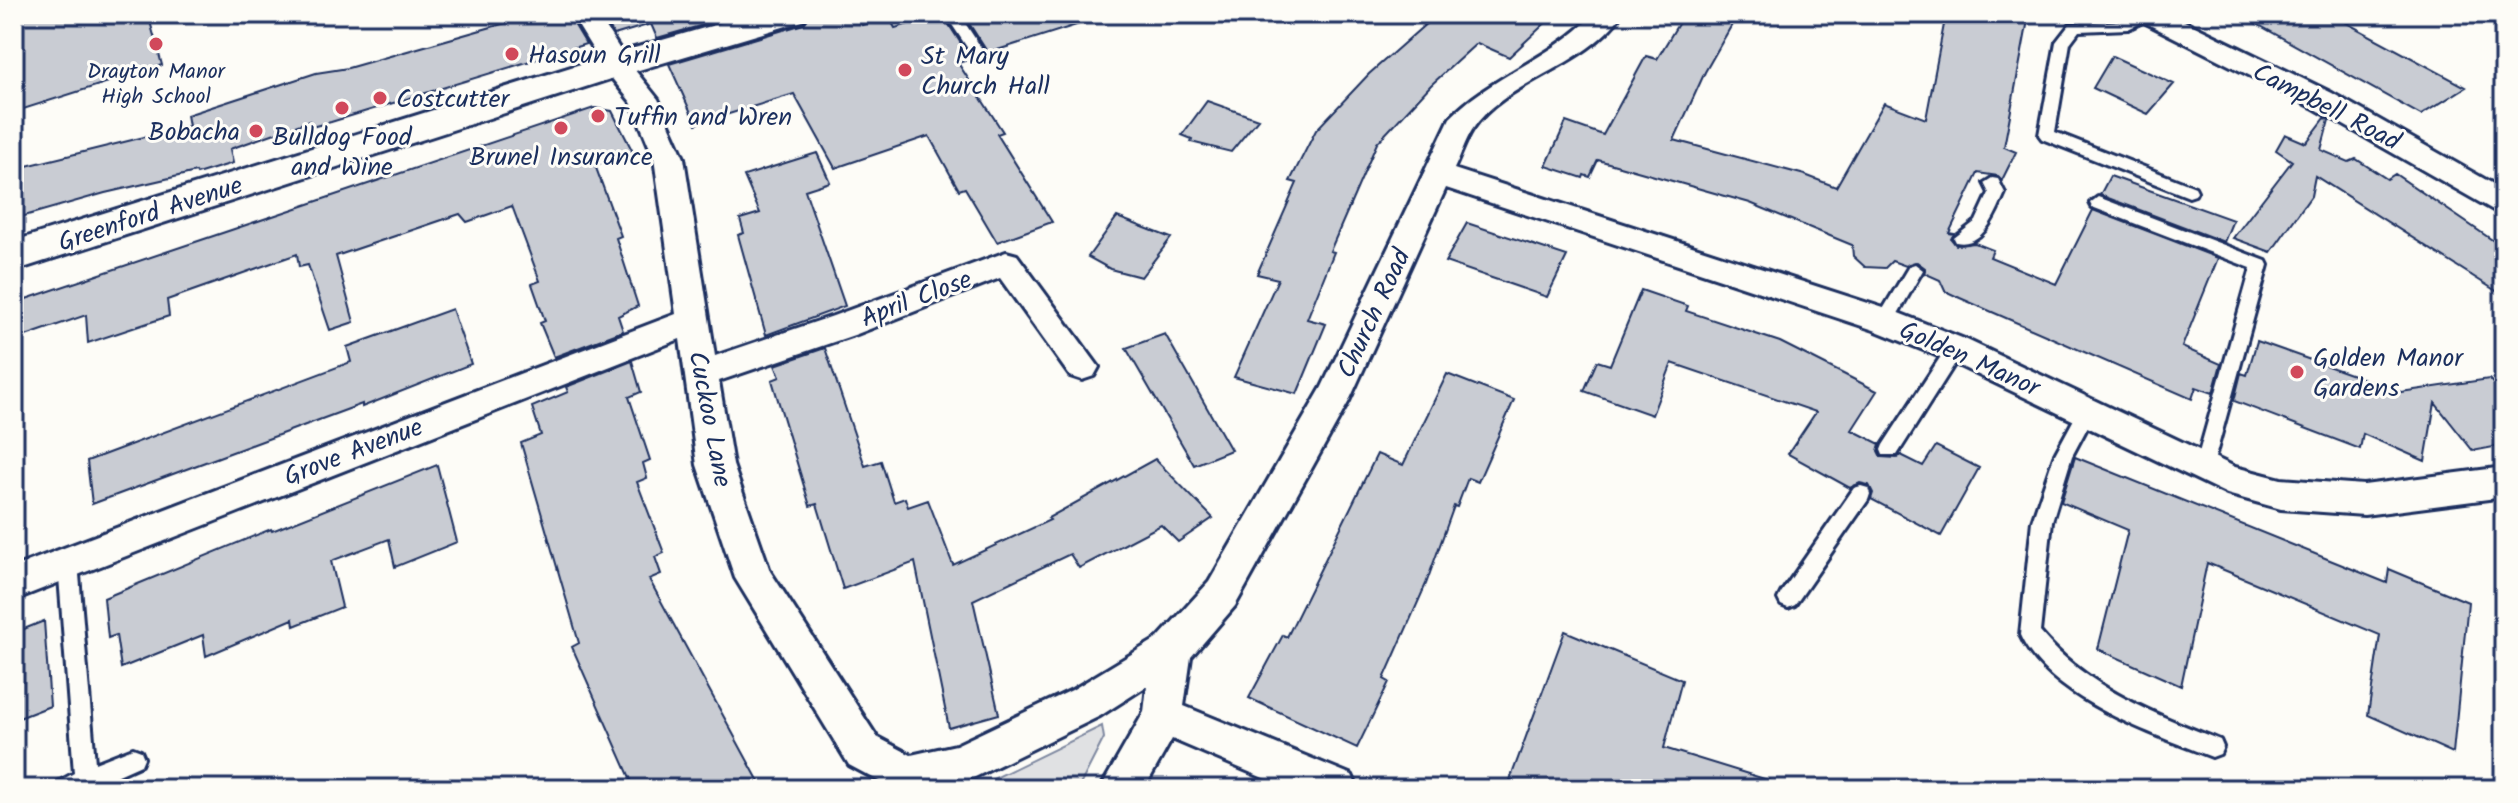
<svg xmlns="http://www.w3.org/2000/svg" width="2518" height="803" font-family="Kalam,sans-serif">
<rect width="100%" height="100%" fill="#fdfcf7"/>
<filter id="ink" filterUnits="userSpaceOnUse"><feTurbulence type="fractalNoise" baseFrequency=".0125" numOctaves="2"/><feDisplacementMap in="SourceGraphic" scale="16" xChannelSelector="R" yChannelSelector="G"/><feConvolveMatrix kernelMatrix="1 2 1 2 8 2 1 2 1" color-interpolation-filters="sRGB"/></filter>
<g filter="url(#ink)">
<!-- green -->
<path fill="#e0e1e3" stroke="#7e88a0" stroke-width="2" d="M 1102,726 L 1104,738 L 1078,789 L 987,789 L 989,781 Z"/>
<!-- building -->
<path fill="#c9ccd3" stroke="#1b2f5e" stroke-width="2" d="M 14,14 L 148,14 L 162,65 L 14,112 Z
M 537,14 L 568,14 L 586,44 L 331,122 L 311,127 L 309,121 L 230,149 L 233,163 L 197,174 L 196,172 L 105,193 L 14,219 L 14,169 L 189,126 L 187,115 L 316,73 L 348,68 Z
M 601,14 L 742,14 L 657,38 L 651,24 L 614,35 Z
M 811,14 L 860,14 L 862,25 L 889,17 L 895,28 L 942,14 L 971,59 L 958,63 L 1003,132 L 997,134 L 1052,222 L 997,242 L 965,188 L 959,190 L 929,136 L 835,168 L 794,94 L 696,124 L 669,64 L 804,24 Z
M 963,14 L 1088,14 L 1089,21 L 988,53 Z
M 1410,14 L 1555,14 L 1509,57 L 1477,43 L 1431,85 L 1377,143 L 1330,251 L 1334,252 L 1307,319 L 1326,324 L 1297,394 L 1234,377 L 1278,279 L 1257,274 L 1297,183 L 1290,181 L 1316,130 L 1369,74 L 1428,22 Z
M 1684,14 L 1738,14 L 1705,72 L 1674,140 L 1805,175 L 1836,187 L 1884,103 L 1926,119 L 1946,14 L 2013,14 L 2028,20 L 2004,147 L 2016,152 L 2002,180 L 1998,176 L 1978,173 L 1949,233 L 1954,234 L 1951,239 L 1956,245 L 1975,243 L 1993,250 L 1990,257 L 2056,284 L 2093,210 L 2218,258 L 2182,347 L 2221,364 L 2213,393 L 2196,387 L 2192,399 L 1960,298 L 1945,291 L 1940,280 L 1924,273 L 1925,268 L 1917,262 L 1906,266 L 1892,261 L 1885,268 L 1865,267 L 1853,256 L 1852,245 L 1750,203 L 1598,160 L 1590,177 L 1584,175 L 1583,178 L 1546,166 L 1566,122 L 1603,135 L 1646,56 L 1657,59 Z
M 2239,14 L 2330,14 L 2466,87 L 2421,115 Z
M 2112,56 L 2174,84 L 2148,114 L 2093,88 Z
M 1207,101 L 1258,119 L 1231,152 L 1191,142 L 1192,139 L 1182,135 Z
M 594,108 L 612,111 L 633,152 L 595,165 L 621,236 L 616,238 L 638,306 L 618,316 L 623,331 L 554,357 L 540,323 L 545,321 L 532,284 L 540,281 L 512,206 L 467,222 L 460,214 L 336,256 L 354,322 L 330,330 L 308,265 L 299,267 L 297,254 L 167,300 L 169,316 L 88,343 L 86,315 L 14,340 L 14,303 Z
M 2325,118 L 2329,120 L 2321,150 L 2349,162 L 2356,159 L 2387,179 L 2395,174 L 2504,248 L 2504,296 L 2315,176 L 2311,196 L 2271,252 L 2233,238 L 2292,161 L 2276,150 L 2285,134 L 2306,143 Z
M 817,153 L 830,182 L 805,190 L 845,306 L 766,335 L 738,235 L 744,233 L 740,219 L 760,213 L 744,176 Z
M 2110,176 L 2233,220 L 2224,242 L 2100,195 Z
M 1117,217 L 1171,238 L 1141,277 L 1110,269 L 1088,257 Z
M 1467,223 L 1567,256 L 1547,297 L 1445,262 Z
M 1641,290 L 1688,306 L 1686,311 L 1780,342 L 1877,391 L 1852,430 L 1880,444 L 1878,451 L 1881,457 L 1897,458 L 1901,455 L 1923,466 L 1936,446 L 1979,468 L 1941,536 L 1871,499 L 1873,493 L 1869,485 L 1860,483 L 1850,488 L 1788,454 L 1816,412 L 1672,363 L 1652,415 L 1584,391 L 1597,361 L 1610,365 Z
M 452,309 L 471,364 L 362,407 L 362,404 L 92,504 L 87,461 L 351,362 L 347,347 Z
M 1165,334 L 1231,450 L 1194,465 L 1126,348 Z
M 2257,341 L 2401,392 L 2489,379 L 2504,395 L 2504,445 L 2473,451 L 2435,403 L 2425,461 L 2363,434 L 2360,449 L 2234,401 L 2241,373 L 2247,375 Z
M 825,348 L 865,466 L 881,461 L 894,502 L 905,498 L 908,507 L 928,500 L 953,565 L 1050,520 L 1048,518 L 1155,459 L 1213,518 L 1178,542 L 1161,525 L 1079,568 L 1070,554 L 973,600 L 999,714 L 949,728 L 915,562 L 843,589 L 817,504 L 810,506 L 772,380 L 780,377 L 775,365 Z
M 632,361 L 641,392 L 629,397 L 650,460 L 643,463 L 647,478 L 637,482 L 664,553 L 655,557 L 661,574 L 649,579 L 763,789 L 635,789 L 572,647 L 579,643 L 521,443 L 541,435 L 532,407 L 568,392 L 566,387 Z
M 1447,374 L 1514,400 L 1478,482 L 1468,478 L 1457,507 L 1454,506 L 1426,584 L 1384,679 L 1389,682 L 1357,748 L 1249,698 L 1283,635 L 1287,637 L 1377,454 L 1403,465 Z
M 2075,457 L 2387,583 L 2389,569 L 2468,602 L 2453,753 L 2368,715 L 2380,635 L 2207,563 L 2181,686 L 2098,649 L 2128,530 L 2061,502 Z
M 437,465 L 457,542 L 395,567 L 389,539 L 331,561 L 342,607 L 294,626 L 293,619 L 206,656 L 203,635 L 121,668 L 116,635 L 108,638 L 104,598 L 271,529 L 272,531 Z
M 44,621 L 50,706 L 14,720 L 14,633 Z
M 1565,631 L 1682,680 L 1664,748 L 1771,781 L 1770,789 L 1530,789 L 1510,780 Z"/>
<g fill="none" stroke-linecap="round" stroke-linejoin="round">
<!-- lane casing -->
<g stroke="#1b2f5e" stroke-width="6">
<path id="lane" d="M 945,14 L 959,14 L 988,58 L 986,61 L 976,61 Z
M 2141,14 L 2155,16 L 2128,29 L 2079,31 L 2070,43 L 2055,132 L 2195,187 L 2197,191 L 2195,195 L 2189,197 L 2042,139 L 2039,135 L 2056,42 L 2070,24 L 2126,21 Z
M 1992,178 L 1998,179 L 2005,193 C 1996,212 1984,248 1956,242 L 1954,238 L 1976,221 L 1989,193 L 1984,183 Z
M 2098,197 L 2266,261 L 2268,265 L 2211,472 L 2197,472 L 2195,467 L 2251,268 L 2092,207 L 2090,203 Z
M 1915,264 L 1923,270 L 1891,326 L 1879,326 L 1876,321 L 1909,266 Z
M 1955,342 L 1964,349 L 1961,354 L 1897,455 L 1883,455 L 1881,450 L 1883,445 L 1949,344 Z
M 2087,404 L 2093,406 L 2096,411 L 2072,456 L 2052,521 L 2040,632 C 2088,689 2153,713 2220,740 L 2223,747 L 2220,754 L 2212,757 C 2151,733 2049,699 2020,635 L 2032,521 L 2054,456 L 2081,406 Z
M 1861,486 L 1868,488 L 1870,494 L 1868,500 L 1795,605 L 1788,608 L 1781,605 L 1778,599 L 1781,593 L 1854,488 Z
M 68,555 L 75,557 L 78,563 L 95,763 L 133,748 L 141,751 L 144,758 L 141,765 L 87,789 L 55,789 L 58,782 L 74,773 L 58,563 L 61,557 Z"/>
</g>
<!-- street casing -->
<g stroke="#1b2f5e" stroke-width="6">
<path id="street" d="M 571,14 L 597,14 L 626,59 L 658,99 L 684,158 L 715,356 L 833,316 L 1006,252 L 1017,255 L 1099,367 L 1094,376 L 1082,380 L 1070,376 L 1000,278 L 857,334 L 719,381 L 733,465 L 770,571 L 877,737 L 911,755 L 956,745 L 1072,690 L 1158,638 L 1209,582 L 1322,387 L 1450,118 C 1492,75 1553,58 1594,14 L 1622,14 C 1586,68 1505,80 1472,130 C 1465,141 1460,157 1454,169 L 1896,312 L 1967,340 L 2235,467 L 2281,479 L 2364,485 L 2504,467 L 2504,497 L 2364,515 L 2281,509 L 2227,494 L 1943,358 L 1874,330 L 1446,188 L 1349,401 L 1235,606 L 1191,657 L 1184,706 L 1352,775 L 1358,789 L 1289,789 L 1172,739 L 1144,789 L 1100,789 L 1144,712 L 1147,686 L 1100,716 L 975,777 L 939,789 L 894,789 L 849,765 L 735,578 L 697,465 L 680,339 L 14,600 L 14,567 L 676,314 L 654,158 L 631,102 L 606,71 Z
M 2136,14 L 2170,14 L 2332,93 L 2504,190 L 2504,214 L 2493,210 L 2312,107 L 2140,20 Z"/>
</g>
<!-- secondary casing -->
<g stroke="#1b2f5e" stroke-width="6">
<path id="secondary" d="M 753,14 L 808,14 L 803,21 L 629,73 L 14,271 L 14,241 L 603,57 Z"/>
</g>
<!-- lane -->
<use href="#lane" fill="#fdfcf7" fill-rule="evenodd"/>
<!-- street -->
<use href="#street" fill="#fdfcf7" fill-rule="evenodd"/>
<!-- secondary -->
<use href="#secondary" fill="#fdfcf7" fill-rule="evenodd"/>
</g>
</g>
<!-- markers -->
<g fill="#d1495b" stroke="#fdfcf7" stroke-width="3">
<circle cx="156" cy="44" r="8"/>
<circle cx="512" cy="54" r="8"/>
<circle cx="905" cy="70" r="8"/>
<circle cx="380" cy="98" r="8"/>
<circle cx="342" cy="108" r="8"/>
<circle cx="598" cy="116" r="8"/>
<circle cx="561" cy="128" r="8"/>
<circle cx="256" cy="131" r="8"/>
<circle cx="2297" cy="372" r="8"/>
</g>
<g text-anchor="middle" stroke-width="6" stroke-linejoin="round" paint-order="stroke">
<!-- far-poi labels -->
<g font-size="22" fill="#1b2f5e" stroke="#fdfcf7">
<text x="156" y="78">Drayton Manor<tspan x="156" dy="25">High School</tspan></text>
</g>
<!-- poi labels -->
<g font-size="26" fill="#1b2f5e" stroke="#fdfcf7" text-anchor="start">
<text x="528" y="63">Hasoun Grill</text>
<text x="921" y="64">St Mary<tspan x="921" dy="30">Church Hall</tspan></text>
<text x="396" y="107">Costcutter</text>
<text x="614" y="125">Tuffin and Wren</text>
<text x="240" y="140" text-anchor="end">Bobacha</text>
<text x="342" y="145" text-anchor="middle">Bulldog Food<tspan x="342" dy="30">and Wine</tspan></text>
<text x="561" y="165" text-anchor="middle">Brunel Insurance</text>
<text x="2313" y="366">Golden Manor<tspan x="2313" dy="30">Gardens</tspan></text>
</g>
<!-- street labels -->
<g font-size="26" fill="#1b2f5e" stroke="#fdfcf7">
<text transform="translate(2327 106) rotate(27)" y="9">Campbell Road</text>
<text transform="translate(150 213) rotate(-18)" y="9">Greenford Avenue</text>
<text transform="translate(916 298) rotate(-21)" y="9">April Close</text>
<text transform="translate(1373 313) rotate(-65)" y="9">Church Road</text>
<text transform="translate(1970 358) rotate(24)" y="9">Golden Manor</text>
<text transform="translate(711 419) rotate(79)" y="9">Cuckoo Lane</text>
<text transform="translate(353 451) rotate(-21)" y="9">Grove Avenue</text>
</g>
</g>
<!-- margin -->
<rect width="2518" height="803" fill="none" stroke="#fdfcf7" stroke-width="48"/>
<rect x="24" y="24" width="2470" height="755" fill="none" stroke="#1b2f5e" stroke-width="3" filter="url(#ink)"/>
</svg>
